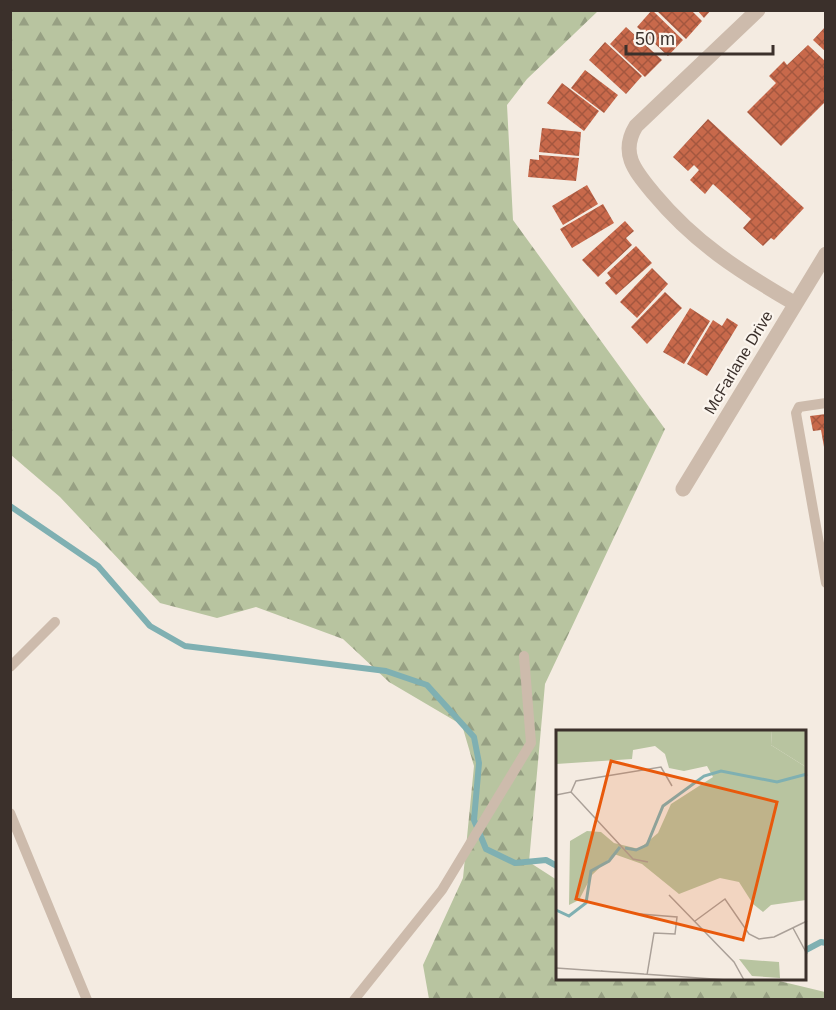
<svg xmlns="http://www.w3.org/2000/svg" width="836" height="1010" font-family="Helvetica,sans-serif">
<defs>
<pattern id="forest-firs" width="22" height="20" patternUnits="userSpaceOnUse" patternTransform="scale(1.5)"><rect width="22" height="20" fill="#b8c4a0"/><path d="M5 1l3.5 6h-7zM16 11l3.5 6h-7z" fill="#97a083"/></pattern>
<pattern id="building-cross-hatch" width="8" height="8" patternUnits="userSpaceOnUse" patternTransform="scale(1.5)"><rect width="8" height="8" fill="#c8694b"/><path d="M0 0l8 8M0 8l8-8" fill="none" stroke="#a4573f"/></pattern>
</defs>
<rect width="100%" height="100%" fill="#f4ebe1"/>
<!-- forest -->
<path fill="url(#forest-firs)" d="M 11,11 L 598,11 L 527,79 L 507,105 L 513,220 L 665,429 L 545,684 L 529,862 L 557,880 L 557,978 L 771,979 L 825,992 L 825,999 L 429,999 L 423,965 L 463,878 L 474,766 L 462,725 L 389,682 L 343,639 L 256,607 L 217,618 L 160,603 L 60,497 L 11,455 Z"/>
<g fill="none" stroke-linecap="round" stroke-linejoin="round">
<!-- stream -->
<path stroke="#7fb0b2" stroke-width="6" d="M 10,506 L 98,566 L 150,626 L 185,646 L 386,671 L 427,685 L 474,737 L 479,763 L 474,820 L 486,849 L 515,863 L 546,860 L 557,866
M 804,951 L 821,942 L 826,943"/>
</g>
<!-- building -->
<path fill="url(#building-cross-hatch)" d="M 652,10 L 683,40 L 668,56 L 637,27 Z
M 656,10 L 691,10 L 702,21 L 686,39 Z
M 697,10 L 711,10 L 704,18 Z
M 826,26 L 826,52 L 813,40 Z
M 626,27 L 662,60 L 645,77 L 610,44 Z
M 605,42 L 642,76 L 626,94 L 589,60 Z
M 808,45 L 826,62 L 826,101 L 781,146 L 747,112 L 776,83 L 769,76 L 784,61 L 787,65 Z
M 585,70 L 618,95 L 604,113 L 571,88 Z
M 562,83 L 599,111 L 584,131 L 547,103 Z
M 708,119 L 804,208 L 774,240 L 771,238 L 763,246 L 743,228 L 751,219 L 713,184 L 705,194 L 690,180 L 699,170 L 694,165 L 688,171 L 673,157 Z
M 542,128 L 581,132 L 579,156 L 539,152 Z
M 539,155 L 579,158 L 576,181 L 528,177 L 530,159 L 539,160 Z
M 587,185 L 598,204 L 563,225 L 552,206 Z
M 603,204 L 614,223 L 572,248 L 560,229 Z
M 625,221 L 634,231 L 626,238 L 632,245 L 598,277 L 582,260 Z
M 636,246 L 652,263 L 616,295 L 605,283 L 611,278 L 607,273 Z
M 652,268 L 668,284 L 637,318 L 620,302 Z
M 665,292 L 682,308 L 647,344 L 631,327 Z
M 690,308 L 710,321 L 684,364 L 663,352 Z
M 727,318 L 738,325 L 707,376 L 687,364 L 713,320 L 722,326 Z
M 826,414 L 826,447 L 824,447 L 821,430 L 813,431 L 810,416 Z"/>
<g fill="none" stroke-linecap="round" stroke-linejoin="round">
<!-- lane -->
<path stroke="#cdbbac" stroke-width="10" d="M 826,403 L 799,407 L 796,413 L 826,583
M 10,667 L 55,622
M 10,813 L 87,1000
M 354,1000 L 442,890 L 531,743 L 524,656"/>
<!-- street -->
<path stroke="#cdbbac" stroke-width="15" d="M 758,10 L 636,126 C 619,154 636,172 654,194 C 695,243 739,271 794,303
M 683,489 L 826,254"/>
</g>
<g text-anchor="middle" stroke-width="4.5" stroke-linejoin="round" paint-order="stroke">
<!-- street labels -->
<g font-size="16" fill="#3b302b" stroke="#fbf5ee">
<text transform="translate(738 362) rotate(-59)" y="6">McFarlane Drive</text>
</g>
</g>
<!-- overview -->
<g transform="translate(556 730)">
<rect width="250" height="250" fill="#f4ebe1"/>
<path d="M 216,0 L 250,0 L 250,37 L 215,15 Z" fill="#b8c4a0"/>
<path d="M 0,0 L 216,0 L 215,15 L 250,37 L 250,170 L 215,175 L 207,182 L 197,174 L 183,152 L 164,148 L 123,164 L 86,134 L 58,124 L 36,145 L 23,170 L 13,175 L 14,111 L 31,101 L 45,102 L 58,113 L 83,119 L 102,103 L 115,74 L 157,47 L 151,36 L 128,41 L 113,38 L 109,24 L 99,16 L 77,20 L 76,29 L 0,34 ZM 183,229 L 223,232 L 224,248 L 196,246 Z" fill="#b8c4a0"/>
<path fill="none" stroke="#7fb0b2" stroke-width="3" d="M 69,118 L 80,120 L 91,115 L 107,76 L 148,46 L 165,41 L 221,52 L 251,44M 0,180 L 13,186 L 30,173 L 35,141 L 53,131 L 64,117"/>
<path fill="none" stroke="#aaa098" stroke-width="1.5" d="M 15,62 L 20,51 L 105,37 L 116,56M 0,65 L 15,62 L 77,129 L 92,132M 113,165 L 178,232 L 188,250M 84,184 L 121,187 L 119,204 L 98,203 L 91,245M 139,191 L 169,169 L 193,204 L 203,209 L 218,207 L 251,191M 237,198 L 251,224M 0,238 L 88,244M 45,241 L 171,250"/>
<path fill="#e8590c" fill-opacity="0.15" stroke="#e8590c" stroke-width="3" d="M 55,31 L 221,72 L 187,210 L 20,169 Z"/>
<rect width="250" height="250" fill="none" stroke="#3b302b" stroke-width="3"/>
</g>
<!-- border -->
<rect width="836" height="1010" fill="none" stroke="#3b302b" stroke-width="24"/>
<!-- scale -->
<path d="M626 45v9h147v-9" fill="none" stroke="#3b302b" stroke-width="3"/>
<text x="635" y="45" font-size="18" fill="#3b302b" stroke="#fbf5ee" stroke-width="4.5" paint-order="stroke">50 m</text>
</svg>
